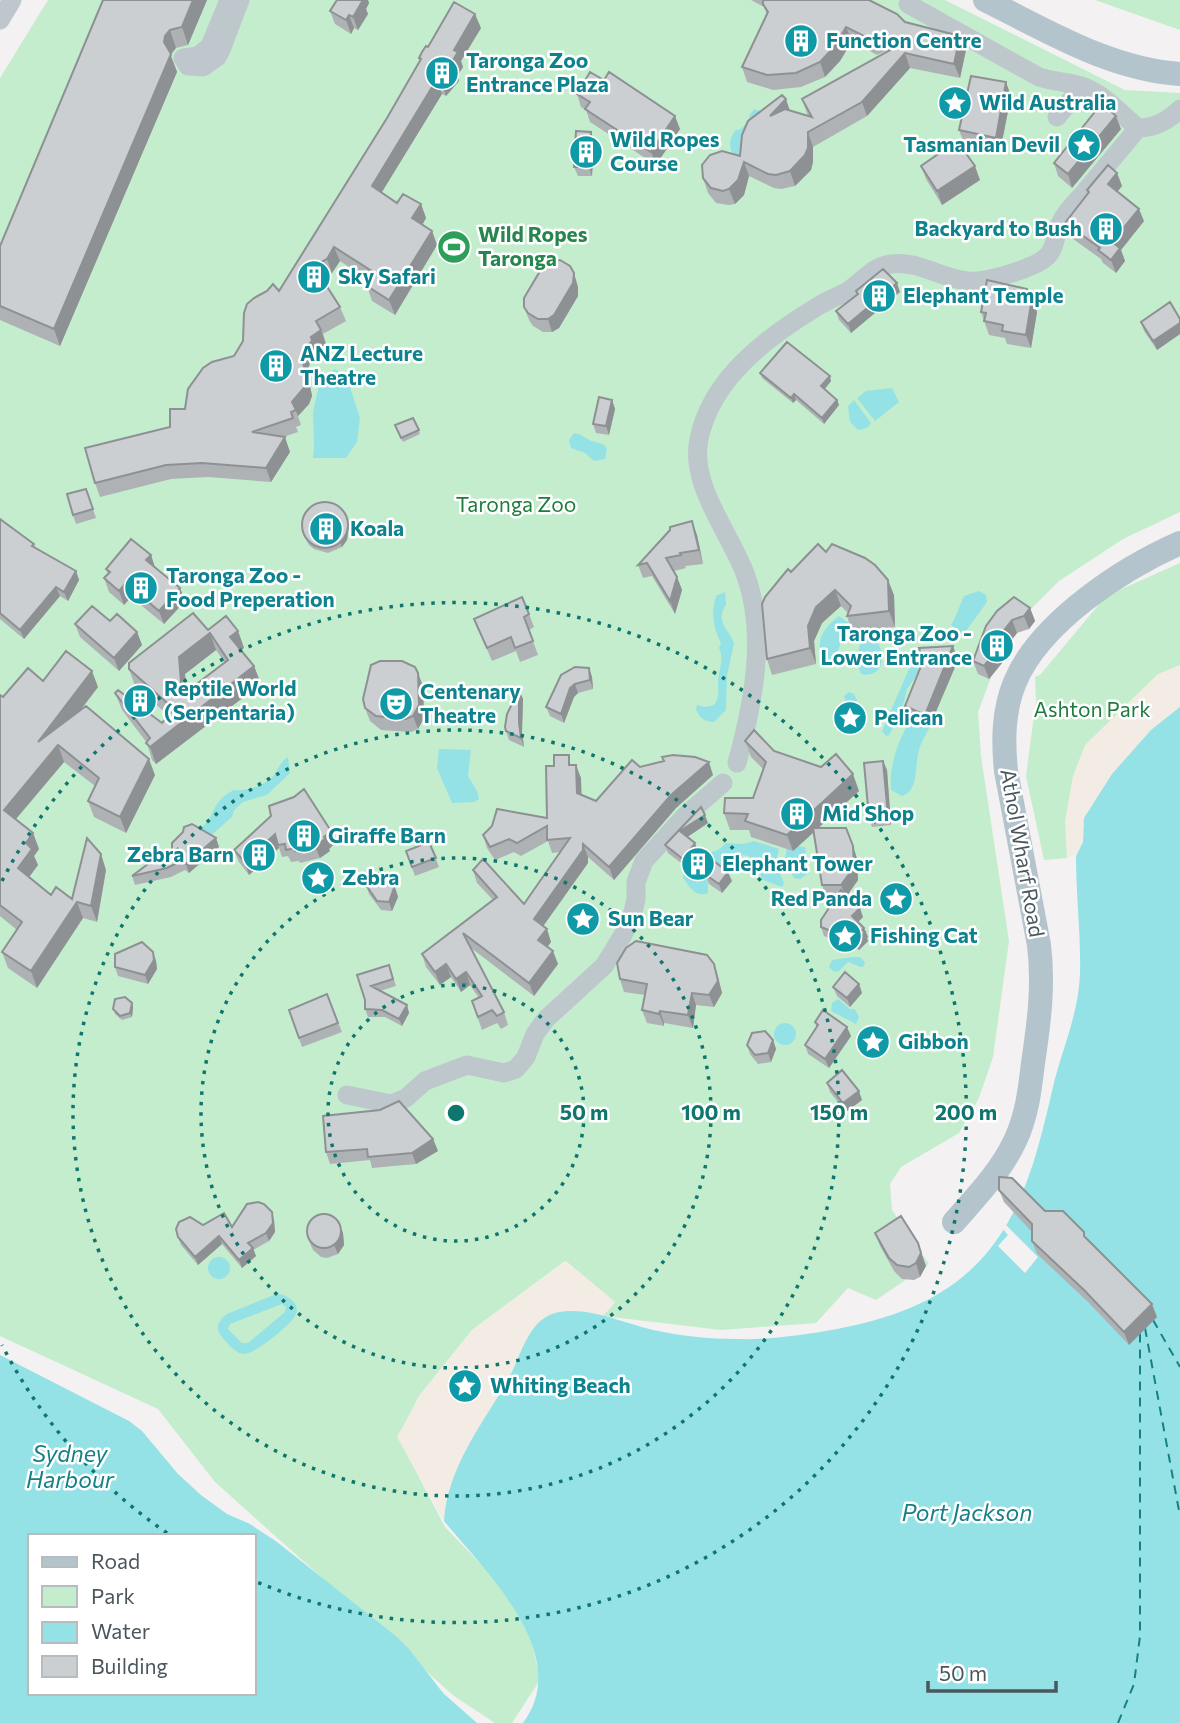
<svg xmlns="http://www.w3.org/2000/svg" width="1180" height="1723" font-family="Commissioner,sans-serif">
<rect width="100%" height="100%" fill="#f3f1f2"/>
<!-- green -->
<path fill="#c4edcd" d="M 48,0 L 945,0 L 1125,90 L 1180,93 L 1180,512 L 1123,539 L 1059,581 L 1008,632 L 978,712 L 981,756 L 1009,941 L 993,1057 L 979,1098 L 959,1133 L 901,1167 L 890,1184 L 892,1210 L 929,1264 L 876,1300 L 848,1288 L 816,1323 L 721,1330 L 603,1316 L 615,1302 L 565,1261 L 472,1330 L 419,1396 L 398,1437 L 445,1527 L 525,1610 L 540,1680 L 512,1723 L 495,1723 L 454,1696 L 215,1482 L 158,1409 L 0,1336 L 0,78 Z
M 1095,0 L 1180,0 L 1180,30 Z
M 1180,563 L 1180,707 L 1151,730 L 1112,774 L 1084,818 L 1077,853 L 1067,858 L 1044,860 L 1026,776 L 1036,700 L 1035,677 L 1040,675 L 1106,596 Z"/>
<!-- sand -->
<path fill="#f3ece4" d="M 1180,665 L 1180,707 L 1151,730 L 1098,797 L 1084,818 L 1083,842 L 1077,853 L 1067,858 L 1065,821 L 1073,776 L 1085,745 L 1158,674 Z
M 566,1261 L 615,1302 L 603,1316 L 588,1314 L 529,1336 C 522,1350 516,1366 508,1380 C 484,1423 447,1469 444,1521 L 397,1437 L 421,1394 L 472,1330 Z"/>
<!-- water -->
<path fill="#94e2e6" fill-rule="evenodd" d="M 754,109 L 767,113 L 745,157 L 734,156 C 728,148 729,137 736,130 L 739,130 L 750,121 L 749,116 Z
M 335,369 L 347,378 L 360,418 L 357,442 L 346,458 L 313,458 L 314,446 L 313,412 L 321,376 Z
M 892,388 L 899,402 L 875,421 L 857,398 L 866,391 Z
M 854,400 L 871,423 L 867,428 L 858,430 L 850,422 L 848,406 Z
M 574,433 L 581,435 L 591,441 L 603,444 L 607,448 L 605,459 L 594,461 L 585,453 L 571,448 L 569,440 Z
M 979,591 L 986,595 L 987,602 L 963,635 L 951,625 C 957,616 959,606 964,596 Z
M 725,592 L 726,605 C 714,622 730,630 734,643 L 727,676 L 726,710 L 714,722 C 705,722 699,718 696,709 L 697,705 L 706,707 L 714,705 C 720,696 718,692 718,682 C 718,669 725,662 719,648 L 721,643 C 713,628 711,612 716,596 Z
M 839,616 L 849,623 L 834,660 L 821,660 C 817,639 822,629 839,616 Z
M 871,637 C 888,647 886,680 861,674 L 856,659 L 861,641 Z
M 916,665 L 919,668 L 918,673 L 907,689 L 901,714 L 889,735 L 886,736 L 882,731 L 909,669 Z
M 849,692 L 854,694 L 857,700 L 851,727 L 846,725 L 849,714 L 844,696 Z
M 1180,707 L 1180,1723 L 523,1723 C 574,1655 485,1571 444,1521 C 447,1468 483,1423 508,1380 C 521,1357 527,1321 555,1313 C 586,1305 623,1323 653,1330 C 681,1336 709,1339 737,1339 C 770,1340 804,1335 837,1329 C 908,1315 968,1291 1007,1224 C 1031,1183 1042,1134 1053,1087 C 1062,1049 1079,1013 1080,973 C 1081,935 1076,895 1076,856 L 1083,842 L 1084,818 L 1112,774 L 1151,730 Z
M 910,720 L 929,728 C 926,735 921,742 919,750 C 914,765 920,790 902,796 L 891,790 C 889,764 898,742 910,720 Z
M 439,749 L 471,750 L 468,776 L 477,791 L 479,799 L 474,802 L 452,803 L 437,768 Z
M 288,757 L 290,773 L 267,795 L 243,802 L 234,810 L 232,817 L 208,838 L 200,829 C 217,815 210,802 234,790 C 246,792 266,785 274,775 C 279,768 280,762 288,757 Z
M 754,841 L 779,849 L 776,864 L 784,883 L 782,887 L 761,879 L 760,863 L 748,856 L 731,853 L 727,858 L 738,865 L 735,872 L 719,869 L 708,883 L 708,893 C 695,898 690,887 683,878 L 684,871 L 701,851 C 711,854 719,851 726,843 L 743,844 Z
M 787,845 L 805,847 L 809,873 L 800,879 L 794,878 L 785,861 Z
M 852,957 L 860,957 L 865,962 L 864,966 L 861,967 L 848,962 L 839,971 L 834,972 L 829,967 L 832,960 Z
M 838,999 L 850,1009 L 855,1009 L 859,1017 L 856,1024 L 831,1011 L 832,1003 Z
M774 1034a11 11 0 1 1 22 0a11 11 0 1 1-22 0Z
M208 1268a11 11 0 1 1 22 0a11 11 0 1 1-22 0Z
M 276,1294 C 289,1294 304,1306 293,1319 C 286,1328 254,1355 243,1354 C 235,1353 227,1343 222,1337 C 214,1328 219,1320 227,1314 ZM 282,1304 L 286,1307 L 285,1312 L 248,1343 L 242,1343 L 228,1329 L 230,1324 Z
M 0,1355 L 129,1421 L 142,1431 L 178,1474 L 201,1495 L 227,1514 L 250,1524 L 277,1542 L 397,1637 L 409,1649 L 443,1693 L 477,1723 L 0,1723 ZM 30,1536 L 254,1536 L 254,1693 L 30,1693 Z"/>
<!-- pier -->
<path fill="#f3f1f2" d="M 1004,1223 L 1038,1257 L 1025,1273 L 998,1246 L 1008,1235 L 1001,1227 Z"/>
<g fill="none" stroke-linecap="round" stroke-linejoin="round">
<!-- ferry -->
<path stroke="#168086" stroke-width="2" stroke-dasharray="9 7" stroke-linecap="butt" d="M 1153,1320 L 1180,1367
M 1145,1328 L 1180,1516
M 1118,1723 L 1134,1684 L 1140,1636 L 1140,1333"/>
<!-- minor -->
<path stroke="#bec7cc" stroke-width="19" d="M 229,0 L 210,46 L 198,56 L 183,58 L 188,66 L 203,67 L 217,57 L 221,50 L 240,0
M 908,4 L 1039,77 C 1054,82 1071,82 1084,87 C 1104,94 1122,115 1138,128
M 0,20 L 12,0
M 1057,117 L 1082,86
M 737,763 C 753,704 767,636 746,576 C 731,534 689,485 699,439 C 711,379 766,338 815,308 C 825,301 837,297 848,291 C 863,281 873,266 891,264 C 918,260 942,279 968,281 C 985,283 1030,269 1044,259 C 1057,249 1054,235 1061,222 C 1066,211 1076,202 1084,193 C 1102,171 1120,150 1138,128 C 1155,128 1168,121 1180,109
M 347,1095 L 391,1104 L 406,1098 L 425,1081 L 467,1065 L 504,1073 L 516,1069 L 526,1057 L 535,1034 L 546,1019 L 604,966 L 623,935 L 633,912 L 636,899 L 636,882 L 644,861 L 685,816 L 723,783"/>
<!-- major -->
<path stroke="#b3c4cd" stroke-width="24" d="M 985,0 C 1048,31 1109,69 1180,74
M 954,1222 C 976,1197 1001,1171 1015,1141 C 1027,1116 1030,1089 1033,1063 C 1039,1023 1044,985 1039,945 L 1006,771 C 1003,741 1003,711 1015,682 C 1040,622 1123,568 1180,543"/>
</g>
<!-- wall -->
<path fill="#afb2b5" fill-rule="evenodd" d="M 103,0 L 207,0 L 188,45 L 176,48 L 172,53 L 171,56 L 177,72 L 60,346 L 0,320 L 0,246 Z
M 337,0 L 368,0 L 369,3 L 366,9 L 368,14 L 358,30 L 354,28 L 351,34 L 335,24 L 330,11 Z
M 751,0 L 869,0 L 905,22 L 960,36 L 966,50 L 960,78 L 910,68 L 867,116 L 813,147 L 813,162 L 811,170 L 795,186 L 781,189 L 774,188 L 749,176 L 744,195 L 735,204 L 729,205 L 716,203 L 708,193 L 703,178 L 740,156 L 790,110 L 808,116 L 802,99 L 889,51 L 888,50 L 877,55 L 852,41 L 840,61 L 825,77 L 801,87 L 773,90 L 747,82 L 742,67 L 767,15 L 764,7 Z
M 481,28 L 461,61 L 463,67 L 458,75 L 459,81 L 446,96 L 442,94 L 382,192 L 397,203 L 421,204 L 426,218 L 423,224 L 432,231 L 437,245 L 395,315 L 372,301 L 367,286 L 370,281 L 340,261 L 332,273 L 323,279 L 340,307 L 346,321 L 323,334 L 326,344 L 316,352 L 317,356 L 311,361 L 307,371 L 312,396 L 309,404 L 298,416 L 301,425 L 296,427 L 298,432 L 283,437 L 290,452 L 271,482 L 208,477 L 171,479 L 100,497 L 95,483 L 170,427 L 234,356 L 279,291 L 387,118 L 420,61 L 419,58 L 428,47 Z
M 604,80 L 680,129 L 656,165 L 590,122 L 586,110 L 581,107 L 577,94 Z
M 1011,96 L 1000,152 L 964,143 L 959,130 Z
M 1121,129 L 1072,188 L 1058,176 L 1054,163 Z
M 594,141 L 592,176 L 578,176 L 574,167 Z
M 921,166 L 980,180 L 942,205 L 926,179 Z
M 1117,173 L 1122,186 L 1117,192 L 1144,221 L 1121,250 L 1125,261 L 1116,273 L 1103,263 L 1101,259 L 1069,236 L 1065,223 L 1088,193 L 1087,190 Z
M 578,287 L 578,296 L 559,328 L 552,332 L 543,332 L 533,326 L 529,320 L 524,307 Z
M 856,291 L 900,292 L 851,333 L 839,320 L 836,311 L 857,295 Z
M 1031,298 L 1037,312 L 1031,348 L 1007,344 L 1005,338 L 989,335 L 981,312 Z
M 1180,319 L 1180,334 L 1157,350 L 1144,331 L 1141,322 Z
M 760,373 L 831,381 L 825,389 L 837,400 L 839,405 L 824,424 L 796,400 L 793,403 L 762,378 Z
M 612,400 L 615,409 L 609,435 L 596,433 L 593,424 Z
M 413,418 L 420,434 L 403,442 L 395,425 Z
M 86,489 L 96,518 L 76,524 L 73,515 Z
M 0,519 L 34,544 L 35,548 L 76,571 L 79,580 L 68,601 L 60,596 L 24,639 L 0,619 Z
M 349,525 L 347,540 L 342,547 L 328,553 L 314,549 L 309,545 L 303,534 Z
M 697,535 L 703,564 L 685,566 L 686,568 L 674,571 L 677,577 L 682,590 L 675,614 L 652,576 L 643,578 L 638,565 Z
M 826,552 L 894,595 L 895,627 L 852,632 L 847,616 L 848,613 L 841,606 L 822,623 L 814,641 L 816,664 L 772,675 L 767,659 L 791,572 Z
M 151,555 L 155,567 L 180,588 L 185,601 L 164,624 L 131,597 L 124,605 L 109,592 L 104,578 L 108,574 L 106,569 Z
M 1030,608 L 1035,621 L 1029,629 L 1017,633 L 1004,650 L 1002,663 L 989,679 L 978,674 L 973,661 L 986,626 Z
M 529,614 L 534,627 L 529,630 L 538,655 L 520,662 L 516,651 L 492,661 L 474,619 Z
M 110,621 L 137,632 L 142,645 L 119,671 L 80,637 L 75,624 Z
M 208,630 L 238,631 L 244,648 L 241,650 L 254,666 L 261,684 L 156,764 L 152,760 L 147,743 L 122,710 L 115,693 L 162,723 L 169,716 L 135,686 L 129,669 ZM 216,650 L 225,663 L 187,692 L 185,674 Z
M 958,660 L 929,728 L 910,720 L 905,706 Z
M 589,668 L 592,677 L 593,689 L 578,693 L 574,697 L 564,723 L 550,716 L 546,707 Z
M 43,681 L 98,687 L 79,712 L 155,775 L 126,833 L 94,817 L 88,801 L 95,786 L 64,762 L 16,819 L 33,833 L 39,849 L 34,856 L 38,865 L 29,877 L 51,895 L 72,899 L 106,870 L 97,922 L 83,918 L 37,988 L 8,968 L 2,952 L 17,930 L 0,916 L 0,695 L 3,697 Z
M 423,686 L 424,718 L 418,729 L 411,732 L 381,730 L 370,721 L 365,708 Z
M 519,690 L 523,699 L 522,732 L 524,747 L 509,740 L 506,731 Z
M 745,741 L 774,751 L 859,791 L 818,828 L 857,858 L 858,880 L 847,896 L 863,917 L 858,922 L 864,928 L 868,937 L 867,938 L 868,941 L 859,950 L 824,936 L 821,927 L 836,897 L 826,897 L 822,885 L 814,832 L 793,851 L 751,837 L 749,830 L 730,830 L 724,813 L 753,798 L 764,770 L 751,757 Z
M 883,761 L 887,770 L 891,825 L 872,827 L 869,818 Z
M 572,765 L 581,778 L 581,794 L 596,801 L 640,767 L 713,775 L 676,808 L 614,880 L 588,857 L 588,863 L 543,926 L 551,942 L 547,947 L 558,964 L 534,996 L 471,948 L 504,1012 L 508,1025 L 501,1029 L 497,1023 L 482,1030 L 472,1001 L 479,998 L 470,985 L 461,992 L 451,977 L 440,985 L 426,967 L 422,954 L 493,900 L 477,883 L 473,870 L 524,904 L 560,852 L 552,853 L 548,841 L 521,856 L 514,852 L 495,860 L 487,848 L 483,835 L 547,818 Z
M 708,823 L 687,837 L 695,843 L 698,852 L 686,867 L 668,853 L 665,845 Z
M 331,831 L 335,843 L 329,849 L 330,851 L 320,858 L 300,863 L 299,861 L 291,862 L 288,856 L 282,857 L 279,848 L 249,875 L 239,862 L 234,850 Z
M 216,838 L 219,847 L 189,873 L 185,870 L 171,877 L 135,885 L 132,876 Z
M 429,842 L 439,867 L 415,876 L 406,851 Z
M 706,875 L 732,881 L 722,893 L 709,884 Z
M 366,885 L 396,890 L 398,897 L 392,911 L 381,910 L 369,894 Z
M 153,952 L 156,961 L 157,969 L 148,984 L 118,976 L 115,967 Z
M 714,964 L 718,977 L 722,993 L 714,1007 L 696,1005 L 693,1028 L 664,1023 L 664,1026 L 647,1023 L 642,1010 L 645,995 L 624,992 L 620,979 Z
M 389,965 L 396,986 L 380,991 L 407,1005 L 409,1013 L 402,1026 L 385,1017 L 368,1017 L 365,1009 L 365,1000 L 357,975 Z
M 859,984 L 862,993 L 850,1007 L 837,996 L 833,987 Z
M 327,994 L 342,1032 L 302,1047 L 289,1010 Z
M 133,1007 L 132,1017 L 122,1020 L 115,1014 L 113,1009 Z
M 815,1022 L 851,1036 L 829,1068 L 808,1054 L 805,1045 L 817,1028 Z
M 773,1040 L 776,1049 L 771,1062 L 758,1064 L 750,1054 L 747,1045 Z
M 827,1083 L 862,1100 L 846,1112 L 830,1092 Z
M 433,1139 L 438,1151 L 416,1164 L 372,1168 L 370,1160 L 330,1164 L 326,1152 Z
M 999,1190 L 1045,1211 L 1086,1239 L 1157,1317 L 1129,1345 L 1088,1302 L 1037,1254 L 1032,1241 L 1032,1232 L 1004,1202 Z
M 274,1220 L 275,1232 L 269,1241 L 253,1250 L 256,1256 L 242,1268 L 222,1244 L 198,1265 L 181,1245 L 178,1237 L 203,1225 L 232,1227 Z
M 339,1224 L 343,1233 L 344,1245 L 338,1254 L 327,1258 L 321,1257 L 313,1250 L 309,1241 Z
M 875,1233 L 926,1266 L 920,1277 L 914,1280 L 902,1279 L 894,1271 L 880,1246 Z"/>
<!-- shaded-wall -->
<path fill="#8e9193" d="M 193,0 L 207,0 L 188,45 L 182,27 Z
M 360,0 L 368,0 L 369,3 L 366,9 L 368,14 L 358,30 L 353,17 Z
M 475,14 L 481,28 L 461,61 L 463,67 L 458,75 L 459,81 L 446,96 L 441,82 L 454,50 Z
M 349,15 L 354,28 L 351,34 L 346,20 Z
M 846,27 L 852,41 L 840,61 L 825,77 L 820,62 Z
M 170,30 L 176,48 L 172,53 L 171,56 L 177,72 L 60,346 L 54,329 L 164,42 L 165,36 Z
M 960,36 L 966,50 L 960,78 L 954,64 Z
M 905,53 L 910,68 L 867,116 L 862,102 Z
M 437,79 L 442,94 L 377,200 L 372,186 Z
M 1006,82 L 1011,96 L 1000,152 L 996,138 Z
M 786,99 L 791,114 L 770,116 Z
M 675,116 L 680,129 L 656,165 L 651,152 Z
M 1116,116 L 1121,129 L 1072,188 L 1068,174 Z
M 591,132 L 594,141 L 592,176 L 589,167 Z
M 808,132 L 813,147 L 813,162 L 811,170 L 795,186 L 790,171 Z
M 744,162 L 749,176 L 744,195 L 735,204 L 729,189 Z
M 975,166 L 980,180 L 942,205 L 937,191 Z
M 1117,173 L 1122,186 L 1113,197 L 1108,184 Z
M 421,204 L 426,218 L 418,232 L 412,218 Z
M 1139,209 L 1144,221 L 1121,250 L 1125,261 L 1116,273 L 1111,260 L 1112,242 Z
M 432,231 L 437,245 L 395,315 L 389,300 Z
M 334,247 L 340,261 L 332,273 L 327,259 Z
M 574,273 L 578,287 L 578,296 L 559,328 L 552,332 L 548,319 Z
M 897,283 L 900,292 L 851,333 L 848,324 Z
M 1027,289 L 1037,312 L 1031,348 L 1026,335 L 1026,297 Z
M 1180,323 L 1180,334 L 1157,350 L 1153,341 Z
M 321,330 L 326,344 L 316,352 L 317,356 L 311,361 L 307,371 L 312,396 L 309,404 L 298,416 L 292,402 L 302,356 L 311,337 Z
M 830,376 L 831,381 L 823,391 L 821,386 Z
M 794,394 L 796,400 L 793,403 L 791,398 Z
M 612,400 L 615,409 L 609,435 L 606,426 Z
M 837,400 L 839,405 L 824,424 L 822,418 Z
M 285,437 L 290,452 L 271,482 L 266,468 Z
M 348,521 L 349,525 L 347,540 L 342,547 L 340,542 Z
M 692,521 L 697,535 L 703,564 L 699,550 Z
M 151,555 L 155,568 L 146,560 Z
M 76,571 L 79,580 L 68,601 L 64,592 Z
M 677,577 L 682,590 L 675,614 L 670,601 Z
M 888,580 L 894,595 L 895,627 L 889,611 Z
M 126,583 L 131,597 L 124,605 L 119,591 Z
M 56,587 L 60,596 L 24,639 L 20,630 Z
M 180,588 L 185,601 L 164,624 L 159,611 Z
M 835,590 L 841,606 L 822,623 L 814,641 L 816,664 L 810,648 L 808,626 L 816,607 Z
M 1030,608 L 1035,621 L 1029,629 L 1024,616 Z
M 1012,620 L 1017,633 L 1004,650 L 1002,663 L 989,679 L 984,666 L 999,637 Z
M 238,631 L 244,648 L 236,654 L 230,637 Z
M 137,632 L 142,645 L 119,671 L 114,658 Z
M 210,633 L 216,650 L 185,674 L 188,713 L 182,695 L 179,657 Z
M 953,646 L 958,660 L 929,728 L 925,715 Z
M 254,666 L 261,684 L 156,764 L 150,747 Z
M 589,668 L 592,677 L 593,689 L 590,680 Z
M 92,671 L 98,687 L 44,758 L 38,742 Z
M 418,673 L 423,686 L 424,718 L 418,729 L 413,716 Z
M 575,684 L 578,693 L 574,697 L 564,723 L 561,714 L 570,688 Z
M 519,690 L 523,699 L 522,732 L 524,747 L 521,738 L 519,723 Z
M 58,745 L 64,762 L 10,826 L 4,810 Z
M 149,759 L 155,775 L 126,833 L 120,817 Z
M 883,761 L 887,770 L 891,825 L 888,816 Z
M 709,762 L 713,775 L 676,808 L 614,880 L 609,867 L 671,795 Z
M 576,765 L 581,778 L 582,806 L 577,793 Z
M 853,774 L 859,791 L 793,851 L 787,835 Z
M 705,815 L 708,823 L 683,840 L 680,831 Z
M 331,831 L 335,843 L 329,849 L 330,851 L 320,858 L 315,846 Z
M 33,833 L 39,849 L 34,856 L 38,865 L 24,884 L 18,868 L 26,843 Z
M 275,834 L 279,848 L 249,875 L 245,862 Z
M 216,838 L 219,847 L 189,873 L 186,864 Z
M 695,843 L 698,852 L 686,867 L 683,859 Z
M 583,844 L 588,857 L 588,863 L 539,932 L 534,919 Z
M 853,846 L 857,858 L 858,880 L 846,897 L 841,885 Z
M 101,854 L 106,870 L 97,922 L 91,906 Z
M 728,872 L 732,881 L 722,893 L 719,884 Z
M 393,881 L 398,897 L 392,911 L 389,902 Z
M 77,902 L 83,918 L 37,988 L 31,971 Z
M 860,908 L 863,917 L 855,925 L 852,916 Z
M 864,928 L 868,937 L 867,938 L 868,941 L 859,950 L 856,941 Z
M 547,929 L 551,942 L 543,953 L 538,940 Z
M 553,951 L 558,964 L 534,996 L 529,983 Z
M 153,952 L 156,961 L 157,969 L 148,984 L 145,975 Z
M 446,964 L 451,977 L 440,985 L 435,972 Z
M 714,964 L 718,977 L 722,993 L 714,1007 L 709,995 Z
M 466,972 L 470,985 L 461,992 L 456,979 Z
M 859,984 L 862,993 L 850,1007 L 847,998 Z
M 692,993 L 696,1005 L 693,1028 L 688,1015 Z
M 132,1003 L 133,1007 L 132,1017 L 130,1013 Z
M 407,1005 L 409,1013 L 402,1026 L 399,1019 Z
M 660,1011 L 664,1023 L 664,1026 L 659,1014 Z
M 847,1027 L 851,1036 L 829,1068 L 825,1059 Z
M 773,1040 L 776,1049 L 771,1062 L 768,1053 Z
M 859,1091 L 862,1100 L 846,1112 L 843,1103 Z
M 433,1139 L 438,1151 L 416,1164 L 412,1153 Z
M 272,1212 L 274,1220 L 275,1232 L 269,1241 L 266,1233 Z
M 339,1224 L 343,1233 L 344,1245 L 338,1254 L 334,1245 Z
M 219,1236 L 222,1244 L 198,1265 L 195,1257 Z
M 918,1243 L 926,1266 L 920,1277 L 916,1263 Z
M 253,1248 L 256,1256 L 242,1268 L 239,1260 Z
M 1152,1304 L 1157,1317 L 1129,1345 L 1124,1332 Z"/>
<!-- building -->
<path fill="#cbcfd2" stroke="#8e9193" stroke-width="2" fill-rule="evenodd" d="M 103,0 L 193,0 L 182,27 L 170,30 L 165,36 L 164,42 L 171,54 L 54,329 L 0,306 L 0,246 Z
M 337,0 L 363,0 L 353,17 L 349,15 L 346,20 L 330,11 Z
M 763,0 L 869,0 L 897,14 L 905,22 L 960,36 L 954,64 L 905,53 L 862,102 L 808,132 L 808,148 L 805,155 L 790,171 L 776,175 L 768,174 L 744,162 L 738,180 L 729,189 L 723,191 L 711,188 L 703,178 L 702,165 L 710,155 L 722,151 L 740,156 L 742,135 L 748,121 L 782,95 L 786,99 L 770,116 L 785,109 L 812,117 L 802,99 L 890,50 L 883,35 L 872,40 L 846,27 L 835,46 L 820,62 L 796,73 L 767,75 L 742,67 L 768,12 L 763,4 Z
M 454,2 L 475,14 L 454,50 L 458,52 L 453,60 L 453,67 L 441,82 L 437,79 L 372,186 L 397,203 L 403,194 L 421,204 L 412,218 L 432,231 L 389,300 L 367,286 L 375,273 L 334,247 L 327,259 L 314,266 L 340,307 L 316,321 L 321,330 L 311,337 L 312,341 L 306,347 L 302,356 L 307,382 L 303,389 L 292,402 L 296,410 L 291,412 L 293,418 L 252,432 L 285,437 L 266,468 L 202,463 L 166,465 L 95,483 L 85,448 L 170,427 L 170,409 L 185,409 L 188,389 L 203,368 L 212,362 L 234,356 L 243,341 L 244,313 L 247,304 L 254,298 L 267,291 L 273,284 L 279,291 L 387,118 L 421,59 L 419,58 L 422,52 L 426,46 L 428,47 Z
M 590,72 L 604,80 L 609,72 L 675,116 L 651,152 L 585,109 L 590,102 L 577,94 Z
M 971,76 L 1006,82 L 996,138 L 959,130 Z
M 1102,103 L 1116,116 L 1068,174 L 1054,163 Z
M 576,131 L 591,132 L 589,167 L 574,167 Z
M 957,141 L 975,166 L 937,191 L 921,166 Z
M 1108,165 L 1117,173 L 1108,184 L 1139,209 L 1112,242 L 1120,248 L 1111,260 L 1098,250 L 1100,248 L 1065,223 L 1089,192 L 1087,190 Z
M 560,260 L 570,266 L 574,273 L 573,283 L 554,315 L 548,319 L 538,319 L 528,313 L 524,307 L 524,298 L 543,266 L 551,261 Z
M 883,269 L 897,283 L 848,324 L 836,311 L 858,294 L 856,291 Z
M 987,280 L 1027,289 L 1026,297 L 1032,298 L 1026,335 L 1002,331 L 1003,325 L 984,321 L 986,313 L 981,312 Z
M 1170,302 L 1180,319 L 1180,323 L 1153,341 L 1141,322 Z
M 787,342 L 830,376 L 821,386 L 837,400 L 822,418 L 794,394 L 791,398 L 760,373 Z
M 599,397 L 612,400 L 606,426 L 593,424 Z
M 413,418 L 419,430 L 401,438 L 395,425 Z
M 86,489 L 93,509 L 73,515 L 67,494 Z
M302 525a23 23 0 1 1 46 0a23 23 0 1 1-46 0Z
M 0,519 L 34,544 L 32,546 L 76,571 L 64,592 L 56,587 L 20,630 L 0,613 Z
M 692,521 L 699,550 L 680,553 L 681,555 L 666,558 L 677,577 L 670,601 L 647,563 L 638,565 L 670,530 L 670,527 Z
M 131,539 L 151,555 L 146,560 L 180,588 L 159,611 L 126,583 L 119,591 L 104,578 L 110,572 L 106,569 Z
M 818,544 L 826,552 L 832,544 L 865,558 L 875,565 L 888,580 L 889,611 L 847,616 L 851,606 L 835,590 L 816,607 L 808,626 L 810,648 L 767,659 L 762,604 L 765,597 L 788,569 L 791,572 Z
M 522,597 L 529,614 L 524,617 L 533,641 L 515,648 L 511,637 L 487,648 L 474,619 Z
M 1014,597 L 1030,608 L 1024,616 L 1012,620 L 999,637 L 997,650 L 984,666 L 973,661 L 986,626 L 997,611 Z
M 92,606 L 110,621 L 117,614 L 137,632 L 114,658 L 75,624 Z
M 193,613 L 208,630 L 226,616 L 238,631 L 230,637 L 254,666 L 150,747 L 146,743 L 150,738 L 115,693 L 118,690 L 162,723 L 174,709 L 129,669 L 129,663 ZM 210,633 L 228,660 L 182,695 L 179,657 Z
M 953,646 L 925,715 L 905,706 L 923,661 L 919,648 Z
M 66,651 L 92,671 L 38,742 L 86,706 L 149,759 L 120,817 L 88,801 L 99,778 L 58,745 L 4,810 L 33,833 L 26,843 L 32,849 L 18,868 L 51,895 L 56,887 L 72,899 L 87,838 L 101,854 L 91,906 L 77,902 L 31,971 L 2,952 L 22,922 L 0,905 L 0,695 L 3,697 L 28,668 L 43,681 Z
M 380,661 L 402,661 L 415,667 L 418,673 L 419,705 L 413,716 L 406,719 L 376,716 L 365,708 L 363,699 L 371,665 Z
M 575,667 L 589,668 L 590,680 L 575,684 L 570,688 L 561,714 L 546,707 L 561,675 Z
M 519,690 L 519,723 L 521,738 L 506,731 L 505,727 L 507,714 Z
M 754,730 L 774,751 L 821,767 L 836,754 L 853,774 L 787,835 L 745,821 L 748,814 L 724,813 L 725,798 L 753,798 L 766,762 L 745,741 Z
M 554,755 L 569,755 L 569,765 L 576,765 L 577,793 L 596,801 L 632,760 L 640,767 L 664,761 L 662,757 L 673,755 L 695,757 L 709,762 L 671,795 L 609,867 L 583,844 L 583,850 L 534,919 L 547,929 L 538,940 L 553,951 L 529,983 L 463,933 L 504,1012 L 497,1016 L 492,1010 L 478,1017 L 472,1001 L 482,996 L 466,972 L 456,979 L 446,964 L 435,972 L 422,954 L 497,897 L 473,870 L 483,859 L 524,904 L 570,838 L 547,840 L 547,826 L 517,843 L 509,839 L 490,847 L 483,835 L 492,826 L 497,809 L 547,818 L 546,766 L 554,766 Z
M 883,761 L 888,816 L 869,818 L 864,763 Z
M 304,789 L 331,831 L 324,837 L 325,839 L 315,846 L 295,851 L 295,848 L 286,850 L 285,844 L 278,845 L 275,834 L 245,862 L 234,850 L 271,816 L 269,806 L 294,797 Z
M 701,807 L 705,815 L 680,831 L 695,843 L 683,859 L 665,845 Z
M 192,824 L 216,838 L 186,864 L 181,861 L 167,868 L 132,876 L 160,855 L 172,851 L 172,843 L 183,832 L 184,827 Z
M 813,828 L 846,828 L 853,846 L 854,867 L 841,885 L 822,885 Z
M 429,842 L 436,858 L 412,867 L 406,851 Z
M 715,862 L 728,872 L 719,884 L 706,875 Z
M 370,873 L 384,873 L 393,881 L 394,888 L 389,902 L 377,901 L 366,885 L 366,878 Z
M 841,890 L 860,908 L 852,916 L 864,928 L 862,930 L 865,932 L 856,941 L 821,927 L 821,920 Z
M 636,941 L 707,955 L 714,964 L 718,981 L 709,995 L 692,993 L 688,1015 L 660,1011 L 659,1014 L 642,1010 L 647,984 L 620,979 L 617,963 L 626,948 Z
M 142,942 L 153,952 L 154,960 L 145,975 L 115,967 L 115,954 Z
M 389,965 L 393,979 L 371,986 L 407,1005 L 399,1019 L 382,1010 L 365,1009 L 365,1000 L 357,975 Z
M 845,972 L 859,984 L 847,998 L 833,987 Z
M 327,994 L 338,1023 L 299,1038 L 289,1010 Z
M 125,997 L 132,1003 L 130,1013 L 120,1016 L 113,1009 L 115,999 Z
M 823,1010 L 847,1027 L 825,1059 L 805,1045 L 818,1025 L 815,1022 Z
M 765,1031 L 773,1040 L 768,1053 L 755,1055 L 747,1045 L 752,1033 Z
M 842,1070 L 859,1091 L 843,1103 L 827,1083 Z
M 399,1101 L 433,1139 L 412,1153 L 368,1157 L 367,1149 L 326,1152 L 323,1116 L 380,1110 Z
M 999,1177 L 1012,1178 L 1045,1211 L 1063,1211 L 1084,1232 L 1084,1236 L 1152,1304 L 1124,1332 L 1084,1290 L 1032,1241 L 1032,1224 L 999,1190 Z
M 258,1202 L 264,1204 L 272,1212 L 273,1223 L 266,1233 L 248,1243 L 253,1248 L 239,1260 L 219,1236 L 195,1257 L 178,1237 L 176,1229 L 179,1222 L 190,1217 L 203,1225 L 224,1213 L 232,1227 L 247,1204 Z
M307 1231a17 17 0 1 1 34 0a17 17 0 1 1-34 0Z
M 901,1216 L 918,1243 L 921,1253 L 916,1263 L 909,1267 L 897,1265 L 889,1258 L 875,1233 Z"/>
<!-- distance rings -->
<g fill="none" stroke="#0f766e" stroke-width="3.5" stroke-dasharray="3.5 7">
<circle cx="456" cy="1113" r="128"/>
<circle cx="456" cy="1113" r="255"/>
<circle cx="456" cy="1113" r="383"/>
<path d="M167 1533A510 510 0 0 1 2 1345M2 881A510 510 0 1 1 257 1582"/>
</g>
<!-- icons -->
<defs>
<g id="building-disc" transform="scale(1.75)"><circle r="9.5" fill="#0f9aa8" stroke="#fff"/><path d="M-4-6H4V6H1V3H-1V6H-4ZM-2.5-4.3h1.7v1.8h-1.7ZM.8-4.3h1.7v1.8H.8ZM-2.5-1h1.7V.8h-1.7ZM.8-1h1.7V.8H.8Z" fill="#fff"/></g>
<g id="sight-disc" transform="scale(1.75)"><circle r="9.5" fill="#0f9aa8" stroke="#fff"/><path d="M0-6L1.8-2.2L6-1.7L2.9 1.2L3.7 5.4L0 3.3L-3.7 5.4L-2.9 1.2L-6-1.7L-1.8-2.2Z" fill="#fff"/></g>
<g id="stadium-disc" transform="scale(1.75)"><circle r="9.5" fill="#2e9e5b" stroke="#fff"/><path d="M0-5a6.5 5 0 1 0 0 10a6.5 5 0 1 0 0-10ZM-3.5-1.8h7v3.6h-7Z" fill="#fff"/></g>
<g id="theatre-disc" transform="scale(1.75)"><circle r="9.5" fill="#0f9aa8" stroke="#fff"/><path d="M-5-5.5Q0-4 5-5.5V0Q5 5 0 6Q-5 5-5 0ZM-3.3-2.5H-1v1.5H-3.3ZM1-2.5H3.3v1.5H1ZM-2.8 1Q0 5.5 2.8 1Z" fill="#fff"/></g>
</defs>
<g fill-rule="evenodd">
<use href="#building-disc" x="801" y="41"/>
<use href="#building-disc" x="442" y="73"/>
<use href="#sight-disc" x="955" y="103"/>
<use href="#sight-disc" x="1084" y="145"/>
<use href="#building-disc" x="586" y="152"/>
<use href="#building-disc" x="1106" y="229"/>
<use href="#stadium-disc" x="454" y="247"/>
<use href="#building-disc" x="314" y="277"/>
<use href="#building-disc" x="879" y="296"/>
<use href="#building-disc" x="276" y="366"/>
<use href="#building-disc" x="326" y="529"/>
<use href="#building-disc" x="141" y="588"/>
<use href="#building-disc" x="997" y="646"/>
<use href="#building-disc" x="140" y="701"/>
<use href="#theatre-disc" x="396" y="704"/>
<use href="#sight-disc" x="850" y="718"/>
<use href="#building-disc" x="797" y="814"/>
<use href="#building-disc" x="304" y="836"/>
<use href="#building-disc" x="259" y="855"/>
<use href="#building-disc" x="698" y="864"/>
<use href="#sight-disc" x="318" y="878"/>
<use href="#sight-disc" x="896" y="899"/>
<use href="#sight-disc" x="583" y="919"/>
<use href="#sight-disc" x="845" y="936"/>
<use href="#sight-disc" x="873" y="1042"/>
<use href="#sight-disc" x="465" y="1386"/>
</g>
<g text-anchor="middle" stroke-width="5" stroke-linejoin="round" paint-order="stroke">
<!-- culture labels -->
<g font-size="21" font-weight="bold" fill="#0d838f" stroke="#fff" text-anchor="start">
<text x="826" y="48">Function Centre</text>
<text x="466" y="68">Taronga Zoo<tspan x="466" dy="24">Entrance Plaza</tspan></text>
<text x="979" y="110">Wild Australia</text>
<text x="610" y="147">Wild Ropes<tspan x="610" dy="24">Course</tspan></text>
<text x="1060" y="152" text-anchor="end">Tasmanian Devil</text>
<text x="1082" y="236" text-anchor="end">Backyard to Bush</text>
<text x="338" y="284">Sky Safari</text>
<text x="903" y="303">Elephant Temple</text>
<text x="300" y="361">ANZ Lecture<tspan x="300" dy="24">Theatre</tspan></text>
<text x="350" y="536">Koala</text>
<text x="166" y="583">Taronga Zoo -<tspan x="166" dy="24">Food Preperation</tspan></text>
<text x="972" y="641" text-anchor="end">Taronga Zoo -<tspan x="972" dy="24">Lower Entrance</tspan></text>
<text x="164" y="696">Reptile World<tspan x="164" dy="24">(Serpentaria)</tspan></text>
<text x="420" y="699">Centenary<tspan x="420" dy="24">Theatre</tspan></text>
<text x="874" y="725">Pelican</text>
<text x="822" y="821">Mid Shop</text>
<text x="328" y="843">Giraffe Barn</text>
<text x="234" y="862" text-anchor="end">Zebra Barn</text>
<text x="722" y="871">Elephant Tower</text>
<text x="342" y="885">Zebra</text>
<text x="872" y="906" text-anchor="end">Red Panda</text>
<text x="608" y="926">Sun Bear</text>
<text x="870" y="943">Fishing Cat</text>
<text x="898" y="1049">Gibbon</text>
<text x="490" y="1393">Whiting Beach</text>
</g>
<!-- leisure labels -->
<g font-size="21" font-weight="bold" fill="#27864d" stroke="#fff" text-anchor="start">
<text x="478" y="242">Wild Ropes<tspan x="478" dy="24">Taronga</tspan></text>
</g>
<!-- park labels -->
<g font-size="21" fill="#1f7b3e" stroke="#fff">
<text x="516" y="512">Taronga Zoo</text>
<text x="1092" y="717">Ashton Park</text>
</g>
<!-- street labels -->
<g font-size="21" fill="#4a575d" stroke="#fff">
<text transform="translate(1022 853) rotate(80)" y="7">Athol Wharf Road</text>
</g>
<!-- water labels -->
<g font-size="23" font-style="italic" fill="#168086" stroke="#fff">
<text x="70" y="1462">Sydney<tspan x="70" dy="26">Harbour</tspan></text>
<text x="967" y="1521">Port Jackson</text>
</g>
</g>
<circle cx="456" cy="1113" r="10" fill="#0f766e" stroke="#fff" stroke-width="3.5"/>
<g font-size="21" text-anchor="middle" font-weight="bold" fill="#0f766e" stroke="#fff" stroke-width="5" stroke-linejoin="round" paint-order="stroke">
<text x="584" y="1120">50 m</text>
<text x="711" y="1120">100 m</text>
<text x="839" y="1120">150 m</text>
<text x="966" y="1120">200 m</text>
</g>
<!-- legend -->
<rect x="28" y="1534" width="228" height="161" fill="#ffffff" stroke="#b7bcbe" stroke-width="2"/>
<rect x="42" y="1557" width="35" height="10" fill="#b3c4cd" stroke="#b7bcbe" stroke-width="2"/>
<text x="91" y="1569" font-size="21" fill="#4a575d">Road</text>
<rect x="42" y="1586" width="35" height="21" fill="#c4edcd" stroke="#b7bcbe" stroke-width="2"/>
<text x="91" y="1604" font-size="21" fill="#4a575d">Park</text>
<rect x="42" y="1622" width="35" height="21" fill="#94e2e6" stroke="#b7bcbe" stroke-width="2"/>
<text x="91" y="1639" font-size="21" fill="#4a575d">Water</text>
<rect x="42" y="1656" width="35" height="21" fill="#cbcfd2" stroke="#b7bcbe" stroke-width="2"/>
<text x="91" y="1674" font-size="21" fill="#4a575d">Building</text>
<!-- scale -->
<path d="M928 1681v10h128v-10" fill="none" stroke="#4a575d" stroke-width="3.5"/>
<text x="939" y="1681" font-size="21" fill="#4a575d" stroke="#ffffff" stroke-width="5" paint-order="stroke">50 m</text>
</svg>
